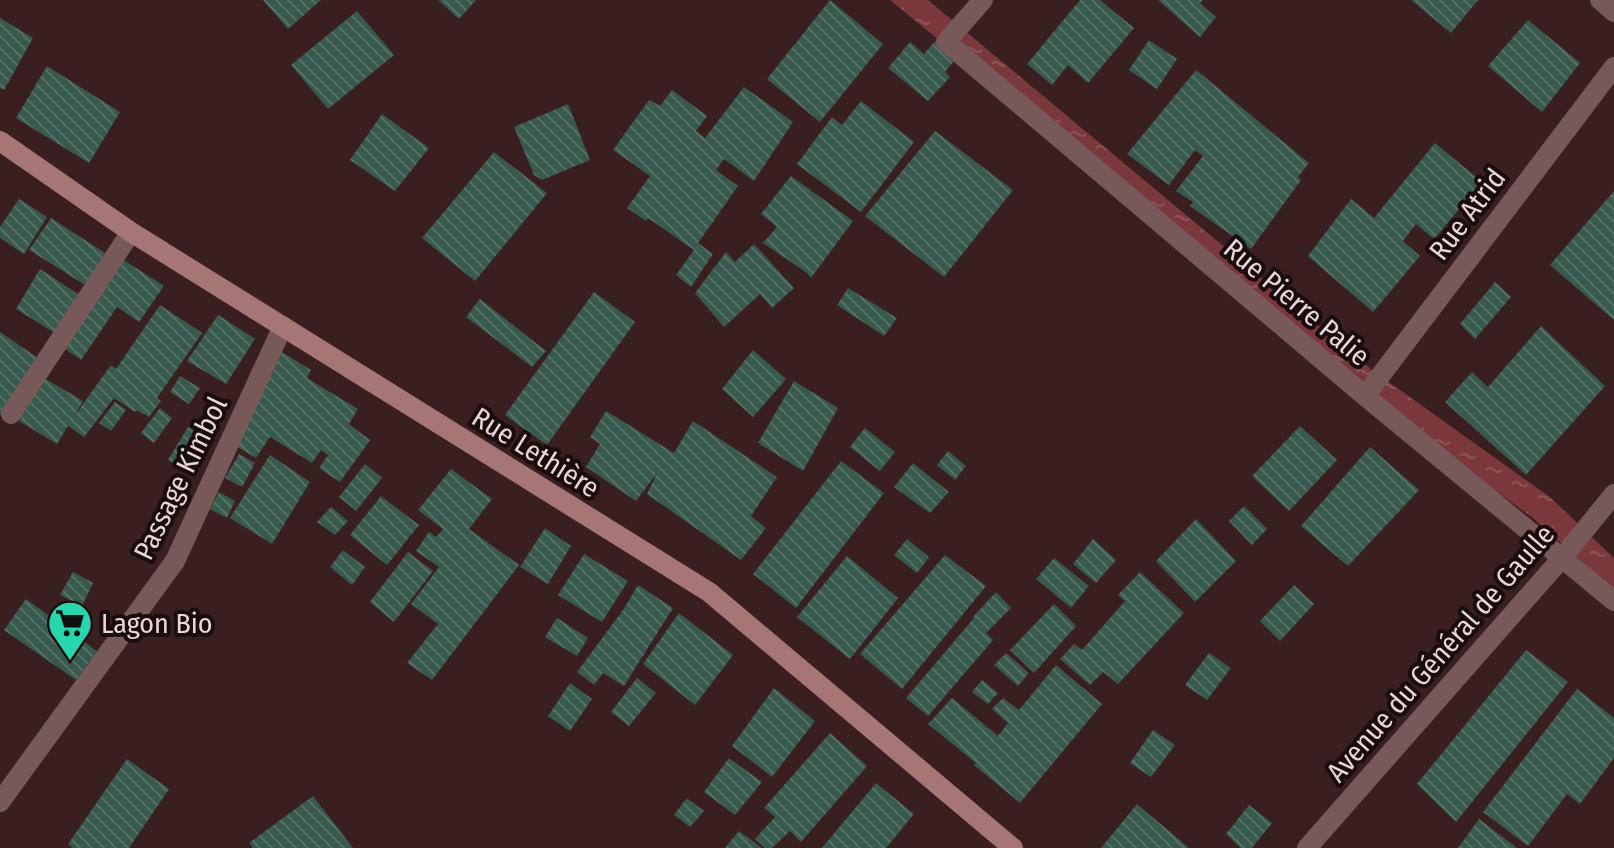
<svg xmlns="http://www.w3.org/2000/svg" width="1614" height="848" font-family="'Fira Sans Condensed',sans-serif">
<defs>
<pattern id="water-ripples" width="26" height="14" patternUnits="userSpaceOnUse" patternTransform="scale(2)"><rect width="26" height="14" fill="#7a383d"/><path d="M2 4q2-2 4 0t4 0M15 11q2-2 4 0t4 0" fill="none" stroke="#8d5458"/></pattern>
<pattern id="building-back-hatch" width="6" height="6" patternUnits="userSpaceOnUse" patternTransform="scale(2)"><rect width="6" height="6" fill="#37594e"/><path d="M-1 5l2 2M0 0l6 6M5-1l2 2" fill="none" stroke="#547067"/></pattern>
</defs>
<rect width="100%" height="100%" fill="#3a1f20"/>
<!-- water -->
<path fill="url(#water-ripples)" d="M 890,0 L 928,0 L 1372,370 L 1550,497 L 1614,558 L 1614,589 L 1590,569 L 1533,518 L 1462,466 Z"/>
<!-- building -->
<path fill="url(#building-back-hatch)" d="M 263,0 L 321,0 L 288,29 Z
M 438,0 L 476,0 L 459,19 Z
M 830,0 L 883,44 L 820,122 L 767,79 Z
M 1080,0 L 1100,0 L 1134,28 L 1088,83 L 1068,65 L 1052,85 L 1027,64 Z
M 1158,0 L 1203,0 L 1200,3 L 1216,17 L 1200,37 Z
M 1411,0 L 1478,0 L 1451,33 Z
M 357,11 L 394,55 L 328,109 L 291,65 Z
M 0,18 L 33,38 L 4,90 L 0,88 Z
M 1528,20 L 1580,63 L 1542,112 L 1488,66 Z
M 1149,40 L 1177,59 L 1157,89 L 1129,70 Z
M 935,41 L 956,59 L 945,72 L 950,77 L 928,101 L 888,68 L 910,42 L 924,54 Z
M 47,66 L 120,112 L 89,163 L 16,118 Z
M 1196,70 L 1309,163 L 1298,177 L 1301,180 L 1251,249 L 1190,206 L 1193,202 L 1176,191 L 1203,156 L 1195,150 L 1169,185 L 1127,154 Z
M 744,87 L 793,122 L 754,181 L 724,159 L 716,170 L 738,186 L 698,243 L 713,254 L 691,287 L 676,275 L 694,250 L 648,218 L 646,221 L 627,208 L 650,176 L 613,150 L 649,100 L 660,106 L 672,90 L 707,116 L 696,131 L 705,138 Z
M 861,101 L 914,142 L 861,212 L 797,164 L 832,117 L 842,125 Z
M 568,104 L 590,160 L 542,180 L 534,175 L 514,127 Z
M 382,114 L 429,148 L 395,191 L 350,160 Z
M 935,131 L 1013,190 L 944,277 L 865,216 Z
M 1435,143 L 1482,182 L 1434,239 L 1416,224 L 1403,241 L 1420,256 L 1373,312 L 1308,256 L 1351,199 L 1374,218 Z
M 494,152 L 547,193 L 475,281 L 422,238 Z
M 791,176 L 853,221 L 811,278 L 807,273 L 763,243 L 777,227 L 761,214 Z
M 1614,191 L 1614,320 L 1550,265 Z
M 19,199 L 47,217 L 24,254 L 0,238 L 0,227 Z
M 51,218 L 105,253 L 85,285 L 29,250 Z
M 754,244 L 794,288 L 772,308 L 760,294 L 724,327 L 695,293 L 726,252 L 735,262 Z
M 122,259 L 164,286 L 139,322 L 117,307 L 81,360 L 61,346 Z
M 40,269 L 78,294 L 55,333 L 16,309 Z
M 1495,282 L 1511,297 L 1475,339 L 1460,324 Z
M 848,288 L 897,318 L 884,336 L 837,305 Z
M 594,292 L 635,322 L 547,445 L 505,415 Z
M 480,299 L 546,351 L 532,367 L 466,317 Z
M 160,305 L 202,333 L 157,398 L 161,401 L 149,417 L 136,410 L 135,412 L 114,398 L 84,437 L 68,426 L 57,444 L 19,421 L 44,378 L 83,401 L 73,418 L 111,365 L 116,369 Z
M 218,315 L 255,339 L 226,384 L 187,361 Z
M 1541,326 L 1605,386 L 1526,475 L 1445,402 L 1472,372 L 1488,387 Z
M 0,332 L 38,358 L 0,415 Z
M 753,350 L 786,379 L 753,417 L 722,389 Z
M 282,352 L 311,370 L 307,378 L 358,409 L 349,424 L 370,440 L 340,482 L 319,468 L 328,455 L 321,450 L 312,463 L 270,437 L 256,458 L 229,442 Z
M 180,376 L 200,388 L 189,404 L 170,392 Z
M 794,381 L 838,408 L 803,471 L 758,443 Z
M 115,402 L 126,410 L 111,431 L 99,423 Z
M 160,408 L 172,418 L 154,443 L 141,433 Z
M 606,411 L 674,453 L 693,421 L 777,477 L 751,516 L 766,528 L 741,560 L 647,494 L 657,473 L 636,501 L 586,467 L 600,444 L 590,437 Z
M 1300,426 L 1337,460 L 1289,511 L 1252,476 Z
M 188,427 L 209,440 L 191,473 L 168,460 Z
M 865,428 L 895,452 L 880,471 L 850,447 Z
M 1370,447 L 1419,490 L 1348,566 L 1301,526 Z
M 948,451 L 966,466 L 955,480 L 937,465 Z
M 239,454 L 255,463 L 242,487 L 225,478 Z
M 270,455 L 310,482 L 272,544 L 230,518 Z
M 841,461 L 884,493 L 796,608 L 753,574 Z
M 913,463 L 949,492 L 930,513 L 894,487 Z
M 365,464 L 382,478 L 356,511 L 339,497 Z
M 451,469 L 492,499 L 469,529 L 519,565 L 432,680 L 407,663 L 438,624 L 411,604 L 439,567 L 416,551 L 429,532 L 436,537 L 443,529 L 418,510 Z
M 219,492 L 235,501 L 227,518 L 210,509 Z
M 381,496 L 419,525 L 387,565 L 350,535 Z
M 1244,506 L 1267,529 L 1252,545 L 1229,521 Z
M 331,507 L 348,521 L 335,535 L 317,522 Z
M 1196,519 L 1236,561 L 1195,602 L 1156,561 Z
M 545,528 L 571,546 L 548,584 L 520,567 Z
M 907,539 L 929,557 L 917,573 L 894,555 Z
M 1093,539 L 1116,560 L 1096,583 L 1073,564 Z
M 343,550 L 365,567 L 352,585 L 330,567 Z
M 408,552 L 433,571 L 394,622 L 370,602 Z
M 584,554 L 628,581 L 602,622 L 558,595 Z
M 945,555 L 986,586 L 902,689 L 860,654 Z
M 847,556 L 898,598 L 850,659 L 797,617 Z
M 1054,558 L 1089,586 L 1071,608 L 1036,579 Z
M 73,572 L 93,583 L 82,606 L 60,595 Z
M 1140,572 L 1184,613 L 1118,684 L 1103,672 L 1090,685 L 1060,659 L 1074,644 L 1082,650 L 1125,601 L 1118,595 Z
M 638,585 L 673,608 L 624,686 L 603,673 L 594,685 L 577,672 L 623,610 Z
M 1294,585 L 1314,604 L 1280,641 L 1260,621 Z
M 996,592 L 1011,608 L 986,633 L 993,640 L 928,716 L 906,698 L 974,618 L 973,617 Z
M 26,599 L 97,651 L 76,680 L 4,630 Z
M 1054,604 L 1076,626 L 1034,673 L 1010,650 Z
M 679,613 L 733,655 L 695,705 L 643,664 Z
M 557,618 L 588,638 L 577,656 L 545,637 Z
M 1526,650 L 1568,682 L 1456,822 L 1417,784 Z
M 1006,653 L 1029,673 L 1018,686 L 994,665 Z
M 1209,653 L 1231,668 L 1207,700 L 1185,685 Z
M 1056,665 L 1102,704 L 1020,803 L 974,765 L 976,763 L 928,724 L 952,698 L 998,736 L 1008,723 L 992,709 L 1003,698 L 1019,710 Z
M 637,678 L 656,693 L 629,726 L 611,712 Z
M 982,680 L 998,693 L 988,704 L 972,692 Z
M 570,683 L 592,699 L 570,731 L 548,716 Z
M 774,688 L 815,721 L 772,777 L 732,746 Z
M 1577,689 L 1614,718 L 1614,758 L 1580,804 L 1567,794 L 1528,846 L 1483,812 Z
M 1153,730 L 1175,745 L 1151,777 L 1130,763 Z
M 830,733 L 867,766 L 801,842 L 790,831 L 772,848 L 765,848 L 755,839 L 775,817 L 764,808 Z
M 729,758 L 762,782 L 735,815 L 704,792 Z
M 127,759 L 169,789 L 129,848 L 73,848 L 68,844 Z
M 876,783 L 914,814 L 886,848 L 822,848 Z
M 313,796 L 353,848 L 253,848 L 249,843 Z
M 687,798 L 704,811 L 690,827 L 674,815 Z
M 1137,804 L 1189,848 L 1101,848 Z
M 1249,805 L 1272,823 L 1252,848 L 1241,848 L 1226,834 Z
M 1479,819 L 1517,848 L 1458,848 Z
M 739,831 L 762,848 L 725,848 Z"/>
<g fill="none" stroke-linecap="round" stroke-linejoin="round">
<!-- lane -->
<path stroke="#78595a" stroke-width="20" d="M 11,414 L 131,232
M 0,802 L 175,561 L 283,326"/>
<!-- street -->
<path stroke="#78595a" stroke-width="20" d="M 983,0 L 946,42 L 1365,396 L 1614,601
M 1600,0 L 1614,12
M 1365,396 L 1614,67
M 1307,848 L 1562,558 L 1614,494"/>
<!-- secondary -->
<path stroke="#a67576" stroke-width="20" d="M 0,141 L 131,232 L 709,592 L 1013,848"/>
</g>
<!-- icons -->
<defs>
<g id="supermarket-pin" transform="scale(2.3)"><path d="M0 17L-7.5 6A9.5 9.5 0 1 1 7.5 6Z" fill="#29d5ad" stroke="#190d0d"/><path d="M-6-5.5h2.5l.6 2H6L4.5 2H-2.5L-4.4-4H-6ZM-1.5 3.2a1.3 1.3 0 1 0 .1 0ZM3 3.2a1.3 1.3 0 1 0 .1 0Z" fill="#111"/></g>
</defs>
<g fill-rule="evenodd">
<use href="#supermarket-pin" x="70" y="623"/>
</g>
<g text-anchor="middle" stroke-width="8" stroke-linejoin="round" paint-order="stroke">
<!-- street labels -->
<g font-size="28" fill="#ead6d6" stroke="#190d0d">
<text transform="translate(1467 214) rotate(-53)" y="10">Rue Atrid</text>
<text transform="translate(1297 302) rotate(40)" y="10">Rue Pierre Palie</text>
<text transform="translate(536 452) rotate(32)" y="10">Rue Lethière</text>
<text transform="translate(180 478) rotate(-64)" y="10">Passage Kimbol</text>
<text transform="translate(1440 653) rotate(-49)" y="10">Avenue du Général de Gaulle</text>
</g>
<!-- poi labels -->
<g font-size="28" fill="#ead6d6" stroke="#190d0d" text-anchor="start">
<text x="101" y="633">Lagon Bio</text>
</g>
</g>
</svg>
